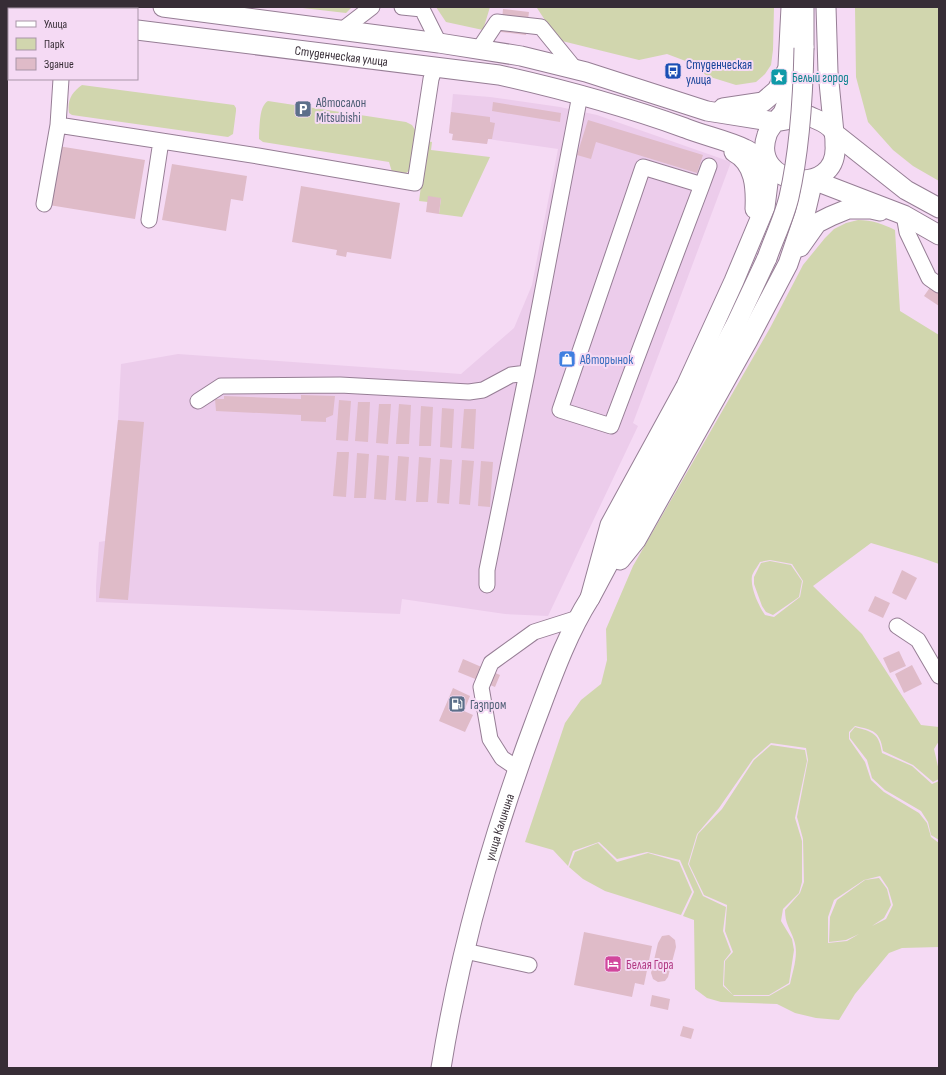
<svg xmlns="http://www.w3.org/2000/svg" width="946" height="1075" font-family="'Sofia Sans Condensed',sans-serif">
<rect width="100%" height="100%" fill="#f5daf4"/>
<!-- built -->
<path fill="#eccceb" d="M 453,94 L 490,97 L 560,107 L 597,115 L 731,162 L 633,423 L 638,426 L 548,616 L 505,614 L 402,599 L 400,614 L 96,602 L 96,586 L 99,542 L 105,541 L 118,420 L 121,364 L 178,354 L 461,374 L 514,328 L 532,285 L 558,149 L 488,139 L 487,144 L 452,140 L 453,134 L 449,133 Z"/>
<!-- green -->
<path fill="#d1d6ae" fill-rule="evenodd" d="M 294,7 L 352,7 L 346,13 Z
M 436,7 L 490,7 L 483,30 L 446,22 Z
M 533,7 L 774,7 L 773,50 L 771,65 L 765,74 L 756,82 L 736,85 L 707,76 L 691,63 L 667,54 L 639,60 L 558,40 L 537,8 Z
M 855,7 L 939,7 L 939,181 L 913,166 L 893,150 L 868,122 L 856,77 Z
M 82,85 L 234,105 L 236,108 L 236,111 L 233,134 L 228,137 L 72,115 L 69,113 C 67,100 72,92 82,85 Z
M 268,101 L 406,122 L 412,125 L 417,133 L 411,169 C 405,176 400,174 392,172 L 389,162 L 263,142 L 259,139 L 259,135 C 260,125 259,106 268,101 Z
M 427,141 L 432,142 L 431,150 L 490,157 L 462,217 L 439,214 L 441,198 L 428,202 L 419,201 Z
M 858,220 C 872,220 883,224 895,230 L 900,311 L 939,335 L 939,564 L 922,558 L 871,543 L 813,586 L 862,634 L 921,725 L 939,727 L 939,741 L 934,749 L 939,771 L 939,779 L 933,782 L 913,765 L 883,751 C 880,731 873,730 855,726 L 849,732 L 849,739 L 865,762 L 871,780 L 884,792 L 919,813 L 927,823 L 931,837 L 939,843 L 939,947 L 902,948 L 889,953 L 855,994 L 839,1020 L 816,1018 L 795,1013 L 777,1004 L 721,1002 L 707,998 L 695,989 L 694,920 L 683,916 L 694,892 L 680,860 L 647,852 L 617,859 L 599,842 L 573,851 L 568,866 L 553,850 L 525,842 L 565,723 L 581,700 L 601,684 L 607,660 L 606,629 L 633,566 L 770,328 L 803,265 L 825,238 L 834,229 L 846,223 ZM 770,560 L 792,564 L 803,581 L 800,597 L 774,617 L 765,615 C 759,606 750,588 752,576 C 753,572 758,566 760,562 ZM 771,743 L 806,748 L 808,760 L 797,817 L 803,839 L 804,882 L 800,893 L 785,910 C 785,924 790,928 794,940 C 799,954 793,970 790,984 L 769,996 L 734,996 L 723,986 L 724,961 L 731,952 L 723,931 L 726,907 L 703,896 L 688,864 L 697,834 L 719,808 L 753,759 ZM 880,876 L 888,888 L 893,905 L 886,919 L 872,926 L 884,918 L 891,905 L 887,889 L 879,878 L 865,880 L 837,900 L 830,917 L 829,942 L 846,940 L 859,934 L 847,941 L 828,943 L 828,917 L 834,900 L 864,880 Z
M 770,561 L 791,565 L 802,581 L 799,597 L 773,615 L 766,612 L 762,606 L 754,584 L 754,577 L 761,563 Z
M 855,727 C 873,732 879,733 882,753 L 912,766 L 932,784 L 939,781 L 939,840 L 931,835 L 928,822 L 921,811 L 885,790 L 872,778 L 867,760 L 850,738 L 850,733 Z
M 771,745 L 805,750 L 807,761 L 795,818 L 802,841 L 802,882 L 799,893 L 783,909 L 781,921 L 792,939 L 794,950 L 789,983 L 769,995 L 733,995 L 724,985 L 725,961 L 733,952 L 725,931 L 727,905 L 704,895 L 689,864 L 698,834 L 722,809 L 754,760 Z
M 598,843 L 617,862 L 648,853 L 679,862 L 692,892 L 681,915 L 605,891 L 583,879 L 569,867 L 575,852 Z"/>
<!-- building -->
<path fill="#dfbbc8" d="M 503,9 L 529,12 L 526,35 L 501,32 Z
M 493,102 L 561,113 L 560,122 L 492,111 Z
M 451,112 L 490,117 L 490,122 L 495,123 L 492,139 L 488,139 L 487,144 L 452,140 L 453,134 L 449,133 Z
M 588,120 L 703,155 L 697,173 L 596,142 L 591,159 L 577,155 Z
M 58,146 L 145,160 L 135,219 L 49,205 Z
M 172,164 L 247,176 L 243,201 L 231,199 L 226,231 L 162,220 Z
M 301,186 L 400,203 L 391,259 L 347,252 L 346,257 L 336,255 L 337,250 L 292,242 Z
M 428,196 L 441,198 L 439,214 L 426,212 Z
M 938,276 L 939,277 L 939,306 L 924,296 Z
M 301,395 L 335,396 L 333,415 L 326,418 L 326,422 L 301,421 L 301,415 L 216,411 L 215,399 L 224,399 L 224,396 L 301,399 Z
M 339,400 L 351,401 L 348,441 L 336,440 Z
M 358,402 L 370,402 L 368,442 L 355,441 Z
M 379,404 L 391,404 L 388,444 L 376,443 Z
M 399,404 L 411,405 L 409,444 L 396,444 Z
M 421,406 L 433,407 L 431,446 L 419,446 Z
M 442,408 L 454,409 L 452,448 L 440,447 Z
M 464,409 L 476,409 L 474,449 L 461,448 Z
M 118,420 L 144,422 L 128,600 L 99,598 Z
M 337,452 L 349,452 L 346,497 L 333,496 Z
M 357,453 L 369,454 L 366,498 L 354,498 Z
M 377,455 L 389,456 L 386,500 L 374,499 Z
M 398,456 L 409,457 L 406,501 L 395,500 Z
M 419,457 L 431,458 L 428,502 L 416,502 Z
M 440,459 L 452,460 L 449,504 L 437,503 Z
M 462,460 L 474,461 L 470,505 L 459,504 Z
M 481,461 L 493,462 L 490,507 L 478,506 Z
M 902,570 L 917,578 L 906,600 L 892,593 Z
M 875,596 L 890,603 L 883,618 L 868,611 Z
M 899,651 L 906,666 L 890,673 L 883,658 Z
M 463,659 L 500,675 L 495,687 L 458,672 Z
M 912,665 L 922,684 L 904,693 L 895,674 Z
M 453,688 L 470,696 L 464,711 L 473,715 L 465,732 L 439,721 Z
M 584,932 L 652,946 L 644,985 L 635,983 L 632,997 L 574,985 Z
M 669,935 L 675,940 L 676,947 L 668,977 L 665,981 L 658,982 L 653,979 L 651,973 L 658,943 L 662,936 Z
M 652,995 L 670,999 L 668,1010 L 650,1006 Z
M 683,1026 L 694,1029 L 691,1039 L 680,1036 Z"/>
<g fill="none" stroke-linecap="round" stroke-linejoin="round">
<!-- minor casing -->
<g stroke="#967e95" stroke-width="17">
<path id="minor" d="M 402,7 L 422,9 L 439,43
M 342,30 L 372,7
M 479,49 L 497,22 L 541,27 L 576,70
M 61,79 L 58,125 L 258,156 L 415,183 L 431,79 L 435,67
M 702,185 L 643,167 L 560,410 L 611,426 L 702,185 L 709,166
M 44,204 L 58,125
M 904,215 L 907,232 L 929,278 L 939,285
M 149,220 L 161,141
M 198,401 L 221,386 L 340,385 L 469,392 L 483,390 L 511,375 L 527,373
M 487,585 L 487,570 L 527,373 L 580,95
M 897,626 L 918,640 L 939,676
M 518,769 L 502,758 L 490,739 L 481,687 L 491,663 L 534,632 L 578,618
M 465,951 L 529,965"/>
</g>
<!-- major casing -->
<g stroke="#967e95" stroke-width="21">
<g id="major">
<path d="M 163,7 L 439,43 L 521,56 L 586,72 L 707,111 L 775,122 L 783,113 L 786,105 L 791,7"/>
<path d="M 804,7 L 804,48"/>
<path d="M 826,7 L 828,72 L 834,133 L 906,190 L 939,208"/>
<path d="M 7,14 L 9,14"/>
<path id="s1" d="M 137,30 L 499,75 C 562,89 624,106 685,128 C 705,136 726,140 745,149 C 754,153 762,161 770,167 L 765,207 L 734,281 L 686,386 L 610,525 L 590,598"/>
<path d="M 723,108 L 763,102 L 777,90 L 786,72"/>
<path d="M 809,116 C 817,120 830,123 834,133 C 835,136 835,142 835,145 C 839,199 749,186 767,135 C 768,131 772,126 775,122 Z"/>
<path d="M 734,152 C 755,163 756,188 755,209"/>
<path d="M 800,247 L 817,223 L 831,216 L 848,209 L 871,209 L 880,211"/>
<path d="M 620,560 L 636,540 L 748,340 L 788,264 L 805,214 L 813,180 L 904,215 L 939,235"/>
<path id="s2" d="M 441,1068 C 460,950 493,834 535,722 C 551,680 566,636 590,598 L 736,324 L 767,258"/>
</g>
</g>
<!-- minor -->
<use href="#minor" stroke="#fff" stroke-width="15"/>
<!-- major -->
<use href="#major" stroke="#fff" stroke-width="19"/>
<!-- major-bridge casing -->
<g stroke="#967e95" stroke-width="21" stroke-linecap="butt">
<path id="major-bridge" d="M 767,258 C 774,238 784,218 789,197 C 800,149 803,98 804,48"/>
</g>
<!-- major-bridge -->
<use href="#major-bridge" stroke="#fff" stroke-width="19"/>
</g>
<!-- icons -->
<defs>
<g id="bus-square" transform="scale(0.9)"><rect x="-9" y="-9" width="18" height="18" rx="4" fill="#1a4fb4" stroke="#f5daf4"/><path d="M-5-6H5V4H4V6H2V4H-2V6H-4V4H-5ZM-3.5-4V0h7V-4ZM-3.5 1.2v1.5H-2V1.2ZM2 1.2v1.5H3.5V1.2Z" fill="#fff"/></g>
<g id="sight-square" transform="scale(0.9)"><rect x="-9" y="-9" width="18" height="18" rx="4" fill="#0f9aa8" stroke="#f5daf4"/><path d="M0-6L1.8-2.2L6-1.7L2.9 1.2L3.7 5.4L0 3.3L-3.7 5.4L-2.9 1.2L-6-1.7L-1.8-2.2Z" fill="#fff"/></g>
<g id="parking-square" transform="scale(0.9)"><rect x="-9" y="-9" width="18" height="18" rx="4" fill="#5c6f8a" stroke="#f5daf4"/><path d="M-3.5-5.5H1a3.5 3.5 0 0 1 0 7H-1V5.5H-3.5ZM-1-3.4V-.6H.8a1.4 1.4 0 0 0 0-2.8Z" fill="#fff"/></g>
<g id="shop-square" transform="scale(0.9)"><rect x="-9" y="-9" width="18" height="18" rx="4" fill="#3f7fe0" stroke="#f5daf4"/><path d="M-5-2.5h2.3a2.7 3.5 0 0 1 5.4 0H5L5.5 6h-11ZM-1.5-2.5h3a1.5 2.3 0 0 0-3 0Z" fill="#fff"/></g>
<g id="fuel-square" transform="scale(0.9)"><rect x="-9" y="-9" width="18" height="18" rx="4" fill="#5c6f8a" stroke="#f5daf4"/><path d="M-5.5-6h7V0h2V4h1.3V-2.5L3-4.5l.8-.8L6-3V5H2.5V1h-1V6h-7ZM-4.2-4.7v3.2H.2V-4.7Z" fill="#fff"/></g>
<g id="hotel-square" transform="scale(0.9)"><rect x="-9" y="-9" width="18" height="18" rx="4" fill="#d1479c" stroke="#f5daf4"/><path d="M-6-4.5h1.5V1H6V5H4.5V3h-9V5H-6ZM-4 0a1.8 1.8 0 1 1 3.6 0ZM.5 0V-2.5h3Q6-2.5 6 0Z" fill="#fff"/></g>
</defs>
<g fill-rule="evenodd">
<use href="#bus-square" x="673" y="71"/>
<use href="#sight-square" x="779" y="77"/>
<use href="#parking-square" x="303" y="109"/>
<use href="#shop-square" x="567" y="359"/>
<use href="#fuel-square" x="457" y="704"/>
<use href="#hotel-square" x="613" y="964"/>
</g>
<g text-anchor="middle" stroke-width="4" stroke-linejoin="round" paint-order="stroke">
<!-- street labels -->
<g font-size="13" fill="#372d36" stroke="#f5daf4">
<text dy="5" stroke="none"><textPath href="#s1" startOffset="206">Студенческая улица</textPath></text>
<text dy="5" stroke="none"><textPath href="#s2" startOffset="248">улица Калинина</textPath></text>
</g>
<!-- transit labels -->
<g font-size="13" fill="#164399" stroke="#f5daf4" text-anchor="start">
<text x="686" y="69">Студенческая<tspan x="686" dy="15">улица</tspan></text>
</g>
<!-- culture labels -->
<g font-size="13" fill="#0d838f" stroke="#f5daf4" text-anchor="start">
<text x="792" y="82">Белый город</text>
</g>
<!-- service labels -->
<g font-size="13" fill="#4e5e75" stroke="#f5daf4" text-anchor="start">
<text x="316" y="107">Автосалон<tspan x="316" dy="15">Mitsubishi</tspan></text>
<text x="470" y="709">Газпром</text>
</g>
<!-- shop labels -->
<g font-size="13" fill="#366cbe" stroke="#f5daf4" text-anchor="start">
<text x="580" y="364">Авторынок</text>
</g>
<!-- hotel labels -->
<g font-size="13" fill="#b23c85" stroke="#f5daf4" text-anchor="start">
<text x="626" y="969">Белая Гора</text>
</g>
</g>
<!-- border -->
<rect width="946" height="1075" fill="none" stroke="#372d36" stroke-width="16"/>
<!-- legend -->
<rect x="8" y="8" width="130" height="72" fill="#f5daf4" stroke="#a995a8"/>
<rect x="16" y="21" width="20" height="6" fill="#ffffff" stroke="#a995a8"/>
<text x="44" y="28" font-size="12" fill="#372d36">Улица</text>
<rect x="16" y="38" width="20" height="12" fill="#d1d6ae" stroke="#a995a8"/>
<text x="44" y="48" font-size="12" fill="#372d36">Парк</text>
<rect x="16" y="58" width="20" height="12" fill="#dfbbc8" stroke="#a995a8"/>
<text x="44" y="68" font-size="12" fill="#372d36">Здание</text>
</svg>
